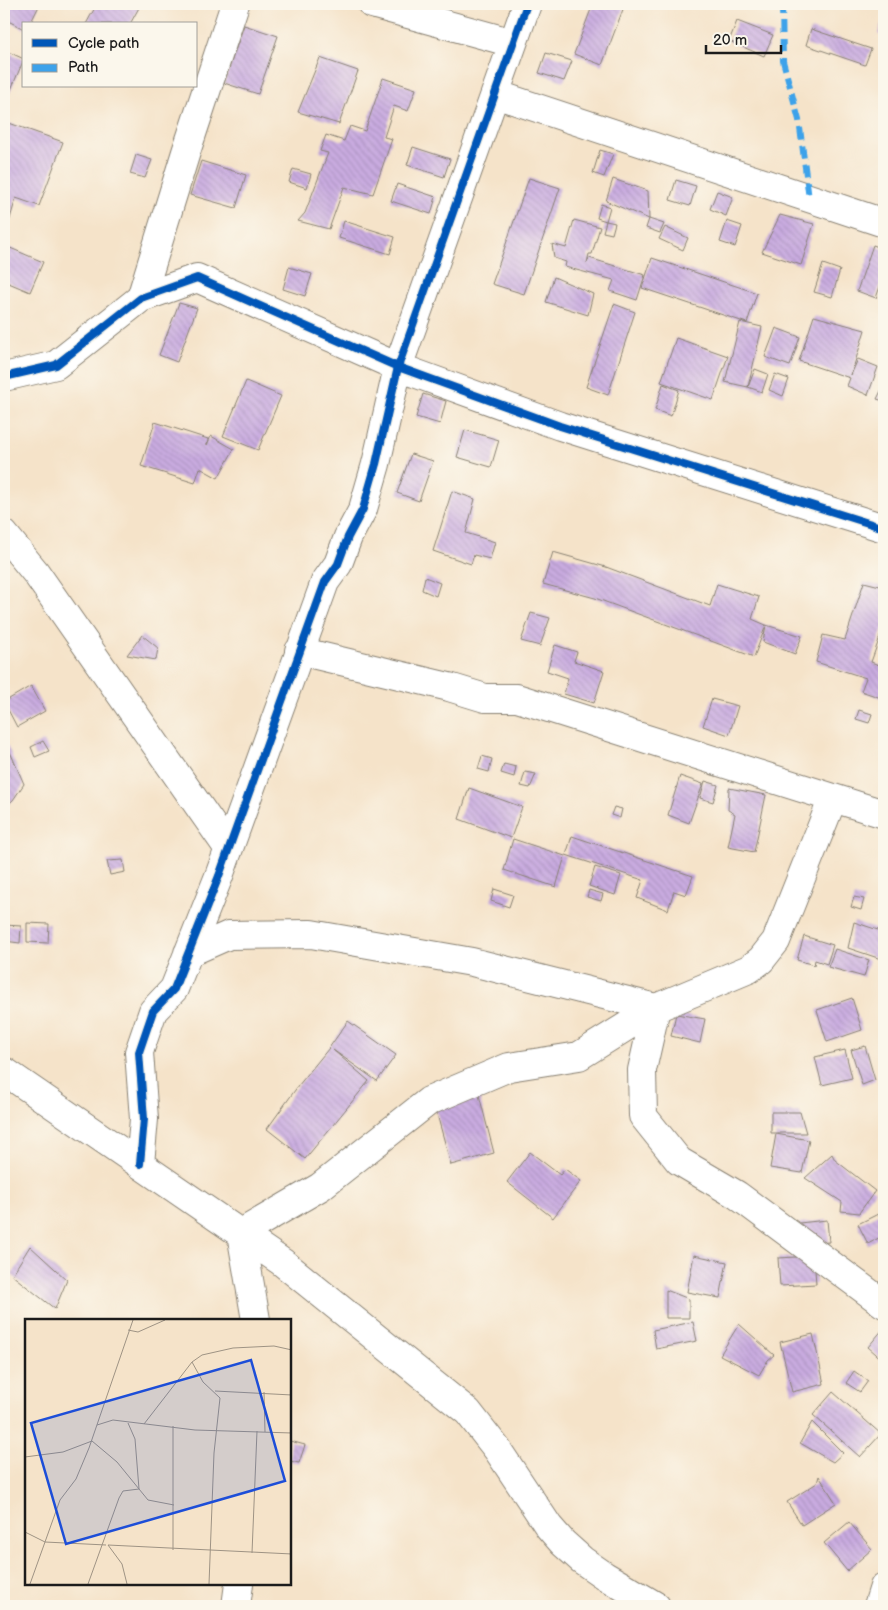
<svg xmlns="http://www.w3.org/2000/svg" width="888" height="1610" font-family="'Balsamiq Sans',sans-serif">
<defs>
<pattern id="building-back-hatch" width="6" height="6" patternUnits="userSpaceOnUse" patternTransform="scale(1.25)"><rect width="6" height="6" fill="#c9abe0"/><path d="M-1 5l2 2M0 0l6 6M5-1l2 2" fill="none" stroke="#ac93c0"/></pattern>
</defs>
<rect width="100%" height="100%" fill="#fbf7ec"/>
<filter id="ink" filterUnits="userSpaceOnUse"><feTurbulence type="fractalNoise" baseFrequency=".02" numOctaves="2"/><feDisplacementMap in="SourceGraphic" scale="10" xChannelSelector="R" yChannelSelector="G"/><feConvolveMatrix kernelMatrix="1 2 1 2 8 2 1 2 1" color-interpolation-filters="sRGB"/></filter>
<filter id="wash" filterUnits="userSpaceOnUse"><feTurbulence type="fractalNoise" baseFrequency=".0096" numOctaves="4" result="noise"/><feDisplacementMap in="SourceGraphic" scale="20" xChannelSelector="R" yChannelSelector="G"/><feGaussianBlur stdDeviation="1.12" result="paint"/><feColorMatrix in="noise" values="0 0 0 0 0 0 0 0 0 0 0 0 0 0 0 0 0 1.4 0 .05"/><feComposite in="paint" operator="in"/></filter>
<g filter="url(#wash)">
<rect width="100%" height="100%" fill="#f5e3c9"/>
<g id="blocks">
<!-- building -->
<path fill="url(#building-back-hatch)" d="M 4,4 L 34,4 L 39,6 L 30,24 L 24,24 L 24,29 L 4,19 Z
M 97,4 L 141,4 L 130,24 L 86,24 Z
M 593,4 L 625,4 L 602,65 L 574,54 Z
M 884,16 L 884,37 L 878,34 Z
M 737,21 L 773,35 L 764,56 L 729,41 Z
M 244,25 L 278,36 L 258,94 L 224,83 Z
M 811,29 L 871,49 L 865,65 L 806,45 Z
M 4,50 L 24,59 L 4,106 Z
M 546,53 L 572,61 L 564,81 L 539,73 Z
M 320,58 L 358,71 L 339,124 L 298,112 Z
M 383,78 L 416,89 L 408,111 L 394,106 L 384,137 L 392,139 L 373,194 L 344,187 L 329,229 L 298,221 L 305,213 L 328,153 L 320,151 L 326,135 L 344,141 L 350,126 L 365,131 Z
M 9,123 L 63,142 L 39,206 L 16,198 L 7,229 L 4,228 L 4,138 Z
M 413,147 L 450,159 L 444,177 L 407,165 Z
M 600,150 L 613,154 L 604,177 L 593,173 Z
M 136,155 L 152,160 L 145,178 L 130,174 Z
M 201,161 L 246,175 L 236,208 L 190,195 Z
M 293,169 L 311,174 L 307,188 L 289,182 Z
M 529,178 L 560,188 L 524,294 L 492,284 Z
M 613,179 L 648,191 L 649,219 L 664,224 L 660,233 L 646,228 L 649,219 L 606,201 Z
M 676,180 L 696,186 L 690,206 L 670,200 Z
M 397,184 L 436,197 L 431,214 L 391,201 Z
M 717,191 L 733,197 L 726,216 L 710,209 Z
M 601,204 L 610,207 L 606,221 L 597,218 Z
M 780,215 L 814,224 L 801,265 L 762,252 Z
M 574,220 L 600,227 L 592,254 L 589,254 L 587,263 L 589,258 L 645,275 L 637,300 L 610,291 L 614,280 L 565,267 L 566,262 L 554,258 L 552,244 L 566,248 Z
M 344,221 L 395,237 L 390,254 L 339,238 Z
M 606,221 L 615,223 L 612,234 L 603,232 Z
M 727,221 L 742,226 L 735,247 L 720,242 Z
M 665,227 L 688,238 L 683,250 L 659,239 Z
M 873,245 L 884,249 L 884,275 L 876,298 L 857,291 Z
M 8,247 L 43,262 L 30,292 L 4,281 L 4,255 Z
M 652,258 L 757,293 L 747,323 L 642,288 Z
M 823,264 L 840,270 L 832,297 L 814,292 Z
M 289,267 L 312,274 L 305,296 L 283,289 Z
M 554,277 L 593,294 L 588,315 L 546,302 Z
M 179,303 L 197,308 L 177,362 L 159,355 Z
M 614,304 L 635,312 L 608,395 L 586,387 Z
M 814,316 L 865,330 L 851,375 L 858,359 L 878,367 L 868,395 L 847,386 L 850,378 L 799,361 Z
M 740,322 L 762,327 L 748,387 L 755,369 L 768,374 L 762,392 L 748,387 L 725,382 Z
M 776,328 L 800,337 L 790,366 L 765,357 Z
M 676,338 L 728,356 L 713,400 L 661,382 Z
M 775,374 L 789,379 L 783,396 L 769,390 Z
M 246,381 L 281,396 L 258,450 L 223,436 Z
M 663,384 L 679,390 L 671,416 L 655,410 Z
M 884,385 L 884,401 L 877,399 Z
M 423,394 L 446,401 L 440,424 L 416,417 Z
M 155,422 L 208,439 L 207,445 L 211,436 L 234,449 L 218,478 L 200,468 L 195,483 L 141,466 Z
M 465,430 L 499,440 L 491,467 L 457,457 Z
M 411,454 L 433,461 L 419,501 L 397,493 Z
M 452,491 L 475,499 L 466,533 L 495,542 L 490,559 L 474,555 L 471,564 L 433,551 Z
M 553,552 L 606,567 L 710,606 L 717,584 L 759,597 L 752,619 L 766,625 L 754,657 L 595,598 L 543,584 Z
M 425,577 L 440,583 L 436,596 L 422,590 Z
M 864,582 L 884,587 L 884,626 L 871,662 L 884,667 L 884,699 L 861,691 L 866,678 L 816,662 L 823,635 L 845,640 Z
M 531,613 L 550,618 L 540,646 L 521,641 Z
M 766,625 L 802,636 L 795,654 L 763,642 Z
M 142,635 L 158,648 L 156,660 L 127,655 Z
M 555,645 L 577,652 L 574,661 L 604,671 L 594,703 L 564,694 L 568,678 L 547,671 Z
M 31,686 L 45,711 L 17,727 L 4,702 Z
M 712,699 L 738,706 L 729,735 L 703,726 Z
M 859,710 L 872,714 L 869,723 L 856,719 Z
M 4,738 L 24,784 L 13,800 L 4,808 Z
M 43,741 L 49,751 L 35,757 L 31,747 Z
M 482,756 L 492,759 L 489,772 L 478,769 Z
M 504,764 L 516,767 L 514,777 L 501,773 Z
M 525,772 L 536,774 L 530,788 L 521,786 Z
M 680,776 L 703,784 L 689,823 L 668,815 Z
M 705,781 L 718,785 L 713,802 L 700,798 Z
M 469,788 L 522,807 L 511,838 L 459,819 Z
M 729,788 L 766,795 L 754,852 L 728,847 L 735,814 L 728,810 Z
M 614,807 L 622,809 L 620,818 L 611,815 Z
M 572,836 L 693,876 L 686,895 L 674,891 L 668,910 L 637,898 L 643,880 L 566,855 Z
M 513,839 L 565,856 L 556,887 L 504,870 Z
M 123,860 L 125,872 L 110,875 L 107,861 Z
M 595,867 L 621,875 L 615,895 L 589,886 Z
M 494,889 L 513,895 L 509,907 L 491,901 Z
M 589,890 L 603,894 L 601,901 L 587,897 Z
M 854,897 L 864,899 L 861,910 L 851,907 Z
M 854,922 L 884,932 L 884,960 L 848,948 Z
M 27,923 L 49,924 L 48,943 L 27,942 Z
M 4,925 L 21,926 L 20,943 L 4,941 Z
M 804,936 L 833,945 L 827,964 L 815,960 L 814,965 L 797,960 Z
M 835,949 L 869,960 L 864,977 L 828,967 Z
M 852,998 L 862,1030 L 827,1042 L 817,1010 Z
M 676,1014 L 705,1019 L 700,1043 L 671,1036 Z
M 348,1021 L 396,1055 L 377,1081 L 333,1050 L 369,1081 L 305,1159 L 267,1129 L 298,1086 L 329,1048 Z
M 865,1046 L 875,1080 L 862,1085 L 851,1050 Z
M 845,1050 L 852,1078 L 822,1085 L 815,1057 Z
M 479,1095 L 494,1153 L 451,1165 L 435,1107 Z
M 771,1112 L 800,1112 L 806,1133 L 771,1133 Z
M 776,1134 L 809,1140 L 802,1173 L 770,1168 Z
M 530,1152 L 560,1175 L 565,1169 L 581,1181 L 553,1218 L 507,1182 Z
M 832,1154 L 835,1160 L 875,1191 L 859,1213 L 841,1211 L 842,1202 L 805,1178 Z
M 878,1214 L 884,1227 L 884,1235 L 868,1244 L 858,1224 Z
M 827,1220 L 829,1242 L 807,1244 L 799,1223 Z
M 30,1246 L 67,1280 L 55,1309 L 12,1275 Z
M 694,1255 L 727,1262 L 720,1298 L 687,1292 Z
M 814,1256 L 816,1284 L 780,1286 L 778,1258 Z
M 666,1290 L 689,1299 L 689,1318 L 666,1318 Z
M 693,1322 L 697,1341 L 656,1349 L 653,1330 Z
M 739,1324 L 774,1355 L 768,1360 L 759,1375 L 720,1355 Z
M 884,1328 L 884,1361 L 868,1347 Z
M 813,1334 L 824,1384 L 792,1392 L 780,1342 Z
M 854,1371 L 868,1381 L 860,1392 L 846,1383 Z
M 833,1392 L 881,1434 L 860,1457 L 813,1415 Z
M 812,1422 L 843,1453 L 833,1462 L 800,1443 Z
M 290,1441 L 305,1445 L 299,1463 L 290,1461 Z
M 819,1476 L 836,1503 L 802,1525 L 787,1502 L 817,1483 Z
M 849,1522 L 872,1549 L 847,1571 L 824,1543 Z"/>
</g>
</g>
<g filter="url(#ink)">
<use href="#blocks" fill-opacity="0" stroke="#888072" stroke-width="1"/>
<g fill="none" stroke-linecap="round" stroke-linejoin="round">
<!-- minor casing -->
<g stroke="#888072" stroke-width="30">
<path id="minor" d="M 372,4 L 513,43
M 495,94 L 884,223
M 141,298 L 186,152 L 235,4
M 4,377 L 56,365 L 141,298 L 197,278 L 398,367 L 560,426 L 884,528
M 4,534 L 36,573 L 228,848
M 299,651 L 449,687 L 485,698 L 517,698 L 884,814
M 188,953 L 229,935 L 311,934 L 472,962 L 656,1008 L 642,1070 L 643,1116 L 679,1161 L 737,1195 L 884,1304
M 4,1071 L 282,1262 L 468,1412 L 497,1449 L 549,1527 L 563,1543 L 582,1560 L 605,1576 L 656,1606
M 140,1164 L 144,1119 L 139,1052 L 153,1011 L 174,989 L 219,876 L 325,582 L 338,564 L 348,537 L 363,509 L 376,464 L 398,367 L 527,4
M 256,1320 L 241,1233 L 320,1187 L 429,1101 L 509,1067 L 579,1056 L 656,1008 L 749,969 L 761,960 L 776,941 L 833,798
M 236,1606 L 239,1584
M 878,1606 L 884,1587"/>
</g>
<!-- minor -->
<use href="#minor" stroke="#fff" stroke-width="28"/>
<!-- quiet -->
<path stroke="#3da2ea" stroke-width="6" stroke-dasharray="12 6" stroke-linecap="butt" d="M 782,4 L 783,61 L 799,120 L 809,199"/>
<!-- cycleway casing -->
<g stroke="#fbf7ec" stroke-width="11">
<path id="cycleway" d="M 4,377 L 56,365 L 141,298 L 197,278 L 398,367 L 560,426 L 884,528
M 140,1164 L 144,1119 L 139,1052 L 153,1011 L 174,989 L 219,876 L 325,582 L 338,564 L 348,537 L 363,509 L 376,464 L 398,367 L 527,4"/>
</g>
<!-- cycleway -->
<use href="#cycleway" stroke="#0057b8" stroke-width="8"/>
</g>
</g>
<!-- overview -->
<g transform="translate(25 1319)">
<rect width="266" height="266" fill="#f5e3c9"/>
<path fill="none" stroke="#9e9384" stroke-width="1" d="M 103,11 L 113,13 L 140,1M 167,43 L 178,63 L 195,79 L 189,134 L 184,265M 190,72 L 267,76M 239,73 L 240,113M 119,105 L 167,43 L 177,36 L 208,29 L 249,27 L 267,31M 72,106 L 88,101 L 170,111 L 267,114M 0,138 L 38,133 L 67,122 L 92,143 L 123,181 L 149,186M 0,213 L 20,223 L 81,226M 148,231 L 148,107M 227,234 L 232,112M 5,265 L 35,181 L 51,160 L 64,129 L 108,1M 63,265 L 94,179 L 98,172 L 114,170 L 110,120 L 103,104M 102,265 L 97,245 L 83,226 L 267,235"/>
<path fill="#1d4ed8" fill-opacity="0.15" stroke="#1d4ed8" stroke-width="2.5" d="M 226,41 L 260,162 L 41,225 L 6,104 Z"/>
<rect width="266" height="266" fill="none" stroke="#1c1c1c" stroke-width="2.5"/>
</g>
<!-- margin -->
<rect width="888" height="1610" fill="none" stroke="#fbf7ec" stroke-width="20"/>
<!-- legend -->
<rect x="22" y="22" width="175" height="65" fill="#fbf7ec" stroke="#a29f99"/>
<rect x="32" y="39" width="25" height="8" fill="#0057b8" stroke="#a29f99"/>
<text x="68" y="48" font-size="15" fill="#1c1c1c">Cycle path</text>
<rect x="32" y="64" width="25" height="8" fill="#3da2ea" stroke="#a29f99"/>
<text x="68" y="72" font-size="15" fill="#1c1c1c">Path</text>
<!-- scale -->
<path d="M706 45v8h75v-8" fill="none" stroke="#1c1c1c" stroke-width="2.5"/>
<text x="713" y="45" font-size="15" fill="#1c1c1c" stroke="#fbf7ec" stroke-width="4" paint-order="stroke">20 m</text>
</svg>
